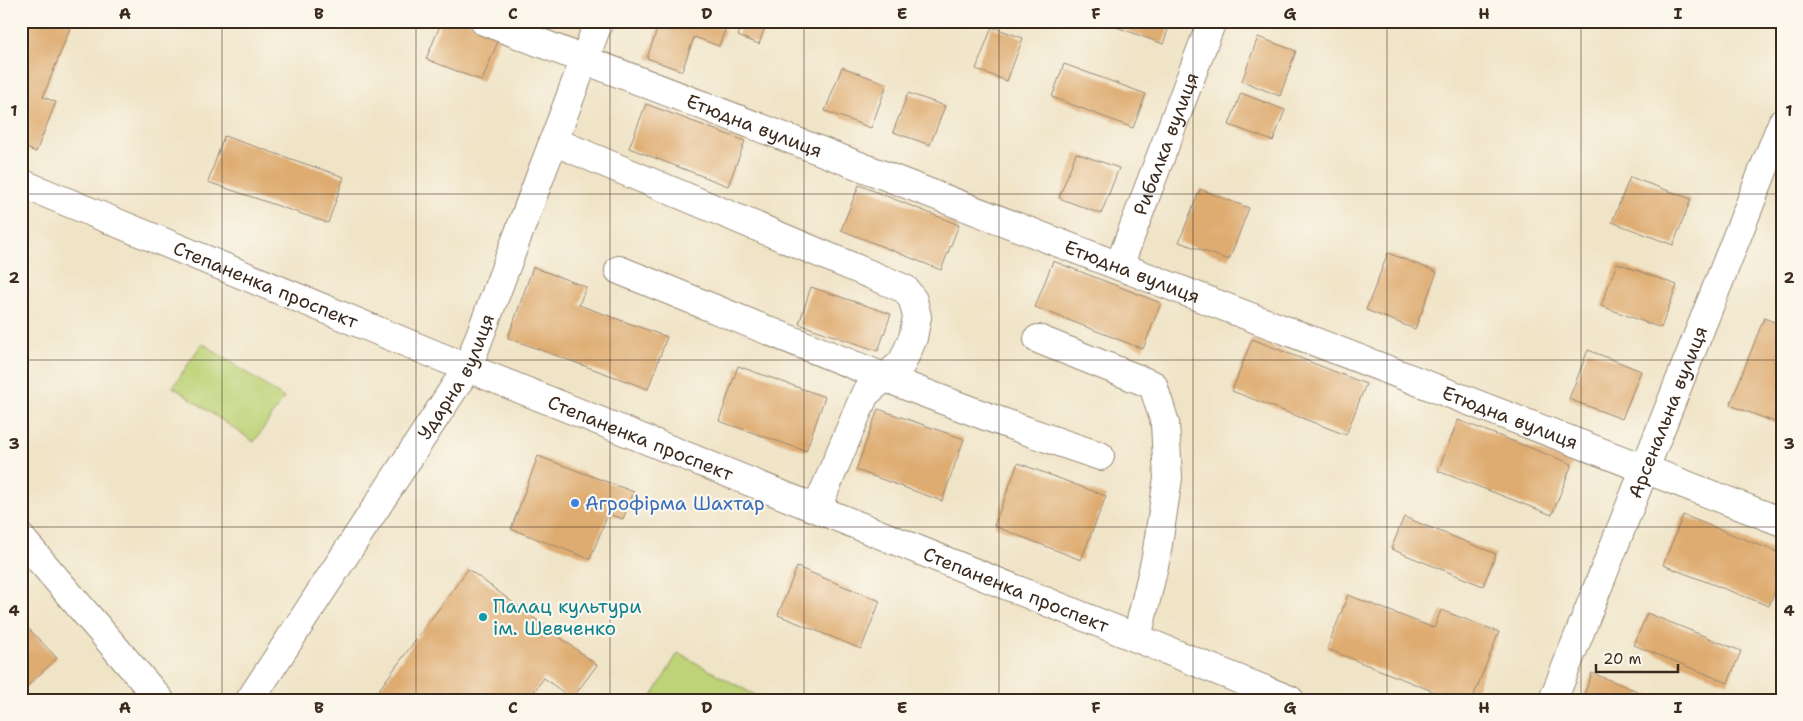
<svg xmlns="http://www.w3.org/2000/svg" width="1803" height="721" font-family="'Shantell Sans',sans-serif">
<rect width="100%" height="100%" fill="#fbf7ec"/>
<filter id="ink" filterUnits="userSpaceOnUse"><feTurbulence type="fractalNoise" baseFrequency=".02" numOctaves="2"/><feDisplacementMap in="SourceGraphic" scale="10" xChannelSelector="R" yChannelSelector="G"/><feConvolveMatrix kernelMatrix="1 2 1 2 8 2 1 2 1" color-interpolation-filters="sRGB"/></filter>
<filter id="wash" filterUnits="userSpaceOnUse"><feTurbulence type="fractalNoise" baseFrequency=".0096" numOctaves="4" result="noise"/><feDisplacementMap in="SourceGraphic" scale="20" xChannelSelector="R" yChannelSelector="G"/><feGaussianBlur stdDeviation="1.12" result="paint"/><feColorMatrix in="noise" values="0 0 0 0 0 0 0 0 0 0 0 0 0 0 0 0 0 1.4 0 .05"/><feComposite in="paint" operator="in"/></filter>
<g filter="url(#wash)">
<rect width="100%" height="100%" fill="#f0e4c7"/>
<!-- green -->
<path fill="#bed378" stroke="#7c7e4b" d="M 202,343 L 284,398 L 254,442 L 173,387 Z
M 678,653 L 764,700 L 650,700 Z"/>
<g id="blocks">
<!-- building -->
<path fill="#deab6f" d="M 21,21 L 73,21 L 43,97 L 56,102 L 36,152 L 21,146 Z
M 442,21 L 464,21 L 500,36 L 482,81 L 426,59 Z
M 660,21 L 703,21 L 725,30 L 719,46 L 694,37 L 682,71 L 647,58 Z
M 743,21 L 767,21 L 759,44 L 738,36 Z
M 1113,21 L 1171,21 L 1163,44 L 1111,25 Z
M 992,27 L 1023,38 L 1007,81 L 976,69 Z
M 1258,37 L 1296,51 L 1280,96 L 1242,81 Z
M 1064,64 L 1146,94 L 1133,128 L 1052,97 Z
M 842,67 L 887,84 L 871,128 L 825,111 Z
M 908,93 L 945,106 L 930,145 L 893,132 Z
M 1241,93 L 1285,110 L 1273,141 L 1229,125 Z
M 646,104 L 745,141 L 728,186 L 629,148 Z
M 224,136 L 344,177 L 328,223 L 208,182 Z
M 1076,153 L 1119,168 L 1101,214 L 1059,198 Z
M 1630,177 L 1691,199 L 1673,245 L 1612,222 Z
M 859,185 L 959,225 L 941,270 L 841,230 Z
M 1200,189 L 1249,208 L 1229,260 L 1179,242 Z
M 1388,253 L 1437,272 L 1415,329 L 1366,310 Z
M 1053,261 L 1161,303 L 1143,349 L 1035,307 Z
M 1617,263 L 1677,285 L 1661,328 L 1601,306 Z
M 533,267 L 586,287 L 579,305 L 667,337 L 648,389 L 508,338 Z
M 811,287 L 891,314 L 878,351 L 799,324 Z
M 1764,318 L 1782,325 L 1782,425 L 1730,405 Z
M 1252,339 L 1366,384 L 1346,435 L 1232,391 Z
M 1588,350 L 1641,371 L 1622,419 L 1569,399 Z
M 738,366 L 825,397 L 806,451 L 719,421 Z
M 878,409 L 964,439 L 942,501 L 856,470 Z
M 1458,420 L 1572,464 L 1552,515 L 1438,471 Z
M 538,456 L 634,492 L 623,519 L 608,514 L 590,559 L 511,529 Z
M 1018,463 L 1106,496 L 1081,560 L 994,526 Z
M 1683,515 L 1782,554 L 1782,574 L 1769,606 L 1663,565 Z
M 1404,517 L 1496,554 L 1483,586 L 1391,549 Z
M 797,567 L 880,601 L 861,649 L 778,615 Z
M 468,569 L 597,665 L 572,699 L 544,678 L 528,700 L 381,700 L 375,695 Z
M 1348,595 L 1434,628 L 1441,610 L 1499,632 L 1472,700 L 1455,700 L 1327,649 Z
M 1647,613 L 1741,651 L 1728,683 L 1634,645 Z
M 27,627 L 57,658 L 21,692 L 21,632 Z
M 1592,673 L 1642,693 L 1639,700 L 1582,700 Z"/>
</g>
</g>
<g filter="url(#ink)">
<use href="#blocks" fill-opacity="0" stroke="#968772" stroke-width="1"/>
<g fill="none" stroke-linecap="round" stroke-linejoin="round">
<!-- minor casing -->
<g stroke="#968772" stroke-width="30">
<g id="minor">
<path id="s1" d="M 484,21 L 1782,522"/>
<path d="M 553,141 L 905,289 L 913,300 L 917,317 L 913,338 L 902,363 L 865,394 L 817,508"/>
<path id="s2" d="M 21,183 L 436,355 L 1290,700"/>
<path id="s3" d="M 1119,266 L 1212,21"/>
<path d="M 619,270 C 778,334 936,402 1100,456"/>
<path d="M 1038,339 L 1153,385 L 1165,423 L 1168,478 L 1156,557 L 1137,638"/>
<path d="M 21,538 L 160,700"/>
<path id="s4" d="M 250,700 L 468,367 L 599,21"/>
<path id="s5" d="M 1553,700 L 1782,123"/>
</g>
</g>
<!-- minor -->
<use href="#minor" stroke="#fff" stroke-width="28"/>
</g>
</g>
<!-- grid -->
<path fill="none" stroke="#3b2a1e" stroke-width="1" stroke-opacity="0.55" d="M 222,21 L 222,700M 416,21 L 416,700M 610,21 L 610,700M 804,21 L 804,700M 999,21 L 999,700M 1193,21 L 1193,700M 1387,21 L 1387,700M 1581,21 L 1581,700M 21,194 L 1782,194M 21,360 L 1782,360M 21,527 L 1782,527"/>
<!-- markers -->
<circle fill="#3f7fe0" stroke="#fbf7ec" stroke-width="2" cx="575" cy="503" r="5"/>
<circle fill="#0f9aa8" stroke="#fbf7ec" stroke-width="2" cx="483" cy="617" r="5"/>
<g text-anchor="middle" stroke-width="4.5" stroke-linejoin="round" paint-order="stroke">
<!-- street labels -->
<g font-size="19" fill="#3b2a1e" stroke="#fbf7ec">
<text dy="7" stroke="none"><textPath href="#s1" startOffset="290">Етюдна вулиця</textPath></text>
<text dy="7" stroke="none"><textPath href="#s3" startOffset="131">Рибалка вулиця</textPath></text>
<text dy="7" stroke="none"><textPath href="#s1" startOffset="695">Етюдна вулиця</textPath></text>
<text dy="7" stroke="none"><textPath href="#s2" startOffset="265">Степаненка проспект</textPath></text>
<text dy="7" stroke="none"><textPath href="#s4" startOffset="384">Ударна вулиця</textPath></text>
<text dy="7" stroke="none"><textPath href="#s5" startOffset="310">Арсенальна вулиця</textPath></text>
<text dy="7" stroke="none"><textPath href="#s1" startOffset="1100">Етюдна вулиця</textPath></text>
<text dy="7" stroke="none"><textPath href="#s2" startOffset="670">Степаненка проспект</textPath></text>
<text dy="7" stroke="none"><textPath href="#s2" startOffset="1075">Степаненка проспект</textPath></text>
</g>
<!-- shop labels -->
<g font-size="19" fill="#366cbe" stroke="#fbf7ec" text-anchor="start">
<text x="585" y="510">Агрофірма Шахтар</text>
</g>
<!-- culture labels -->
<g font-size="19" fill="#0d838f" stroke="#fbf7ec" text-anchor="start">
<text x="493" y="613">Палац культури<tspan x="493" dy="22">ім. Шевченко</tspan></text>
</g>
</g>
<!-- margin -->
<rect width="1803" height="721" fill="none" stroke="#fbf7ec" stroke-width="55"/>
<!-- scale -->
<path d="M1596 664v8h82v-8" fill="none" stroke="#3b2a1e" stroke-width="2.5"/>
<text x="1603" y="664" font-size="15" fill="#3b2a1e" stroke="#fbf7ec" stroke-width="4" paint-order="stroke">20 m</text>
<rect x="28" y="28" width="1748" height="666" fill="none" stroke="#3b2a1e" stroke-width="2"/>
<g font-size="16" text-anchor="middle" font-weight="bold" fill="#3b2a1e">
<text x="125" y="19">A</text>
<text x="319" y="19">B</text>
<text x="513" y="19">C</text>
<text x="707" y="19">D</text>
<text x="902" y="19">E</text>
<text x="1096" y="19">F</text>
<text x="1290" y="19">G</text>
<text x="1484" y="19">H</text>
<text x="1678" y="19">I</text>
<text x="14" y="116">1</text>
<text x="1789" y="116">1</text>
<text x="14" y="283">2</text>
<text x="1789" y="283">2</text>
<text x="14" y="449">3</text>
<text x="1789" y="449">3</text>
<text x="14" y="616">4</text>
<text x="1789" y="616">4</text>
<text x="125" y="713">A</text>
<text x="319" y="713">B</text>
<text x="513" y="713">C</text>
<text x="707" y="713">D</text>
<text x="902" y="713">E</text>
<text x="1096" y="713">F</text>
<text x="1290" y="713">G</text>
<text x="1484" y="713">H</text>
<text x="1678" y="713">I</text>
</g>
</svg>
